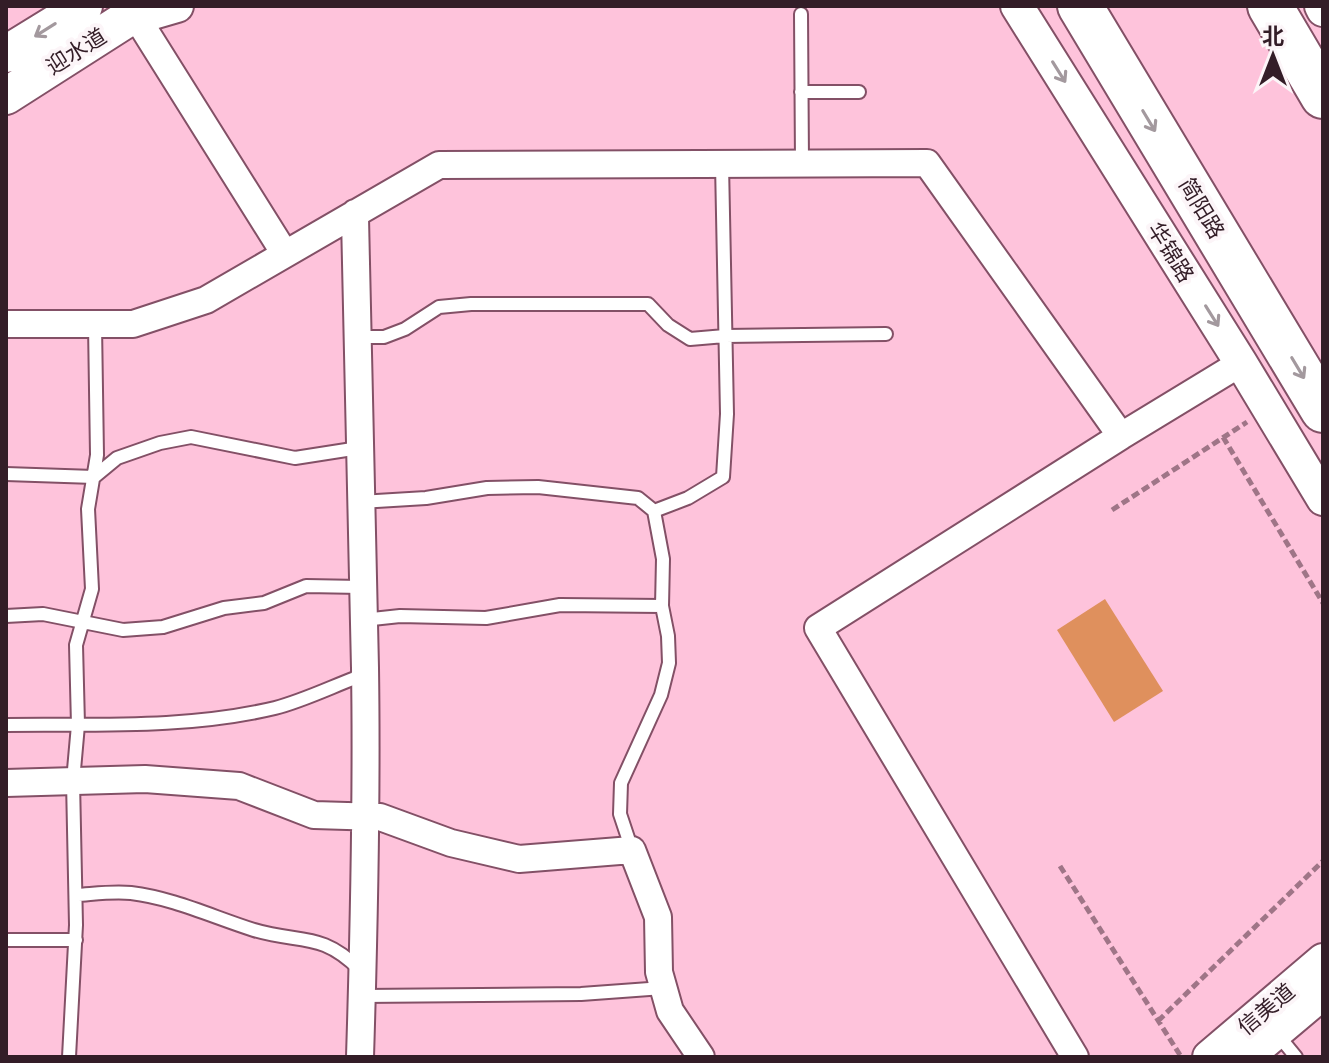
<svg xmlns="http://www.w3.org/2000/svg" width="1329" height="1063" font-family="'DejaVu Sans','Noto Sans SC',sans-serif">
<rect width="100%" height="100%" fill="#fec3db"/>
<!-- green -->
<path fill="#df905d" d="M 1105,599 L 1163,691 L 1114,722 L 1057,630 Z"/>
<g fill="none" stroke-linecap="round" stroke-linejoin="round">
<!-- service casing -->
<g stroke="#835066" stroke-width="16">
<path id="service" d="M 801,14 L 802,163
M 801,92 L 859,92
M 356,337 L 384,337 L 405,329 L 439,307 L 471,304 L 648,304 L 668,325 L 690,339 L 725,336 L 886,334
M 6,474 L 94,477 L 117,458 L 160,443 L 191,437 L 295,458 L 359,448
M 360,502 L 426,498 L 487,488 L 538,487 L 638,498 L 654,511
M 6,616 L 43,614 L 123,630 L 163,627 L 224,608 L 264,603 L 306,586 L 361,587
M 363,620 L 400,616 L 486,618 L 560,605 L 662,606
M 6,725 C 96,724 187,729 275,708 C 302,701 329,688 355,678 L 364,668
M 632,850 L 620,814 L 621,783 L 661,695 L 669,663 L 668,636 L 662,606 L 663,559 L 654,511 L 688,498 L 723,477 L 727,414 L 722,164
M 76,895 C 93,894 113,891 131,893 C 173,898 213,917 254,930 C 300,944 321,931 360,970
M 6,940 L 76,940
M 362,996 L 581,994 L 663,988
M 1278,1035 L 1296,1057
M 69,1057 L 76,925 L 73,781 L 78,725 L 76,645 L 92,589 L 88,509 L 97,455 L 95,325"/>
</g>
<!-- minor casing -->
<g stroke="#835066" stroke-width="30">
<path id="minor" d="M 137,18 L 285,254
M 355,213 C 357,365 361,517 365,668 C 367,798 364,928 360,1057
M 6,324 L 133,324 L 206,300 L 439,165 L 927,163 L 1121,436 L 818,628 L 1075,1057
M 1121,436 L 1241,363
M 6,783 L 145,779 L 239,786 L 314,815 L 380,817 L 451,843 L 519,859 L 632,850 L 658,917 L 659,972 L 670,1011 L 701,1057"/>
</g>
<!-- tertiary casing -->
<g stroke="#835066" stroke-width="36">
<path id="tertiary" d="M 1017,6 L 1241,363 L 1323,499
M 1321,6 L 1323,10
M 122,22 L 177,6
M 1209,1057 L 1323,960
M 1247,1057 L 1323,993"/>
</g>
<!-- secondary casing -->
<g stroke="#835066" stroke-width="40">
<path id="secondary" d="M 6,54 L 84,6
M 6,96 L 147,6"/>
</g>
<!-- trunk casing -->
<g stroke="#835066" stroke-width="48">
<path id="trunk" d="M 1080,6 L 1323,410
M 1270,6 L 1323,96"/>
</g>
<!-- path -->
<path stroke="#9f7587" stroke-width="5" stroke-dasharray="8 4" stroke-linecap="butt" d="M 1223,437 L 1323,603
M 1112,510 L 1247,422
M 1060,866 L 1180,1055
M 1158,1021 L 1323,861"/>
<!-- service -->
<use href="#service" stroke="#fff" stroke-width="12"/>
<!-- minor -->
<use href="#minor" stroke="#fff" stroke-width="26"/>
<!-- tertiary -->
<use href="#tertiary" stroke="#fff" stroke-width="32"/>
<!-- secondary -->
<use href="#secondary" stroke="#fff" stroke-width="36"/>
<!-- trunk -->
<use href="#trunk" stroke="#fff" stroke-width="44"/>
</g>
<!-- one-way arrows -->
<defs><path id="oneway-shaft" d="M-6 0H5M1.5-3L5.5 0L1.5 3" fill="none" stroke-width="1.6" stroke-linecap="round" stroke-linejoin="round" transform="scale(2)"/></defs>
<g stroke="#a3999e">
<use href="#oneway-shaft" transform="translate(45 30) rotate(148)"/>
<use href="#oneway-shaft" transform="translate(1059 72) rotate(58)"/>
<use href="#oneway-shaft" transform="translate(1149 121) rotate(59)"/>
<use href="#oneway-shaft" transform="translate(1212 316) rotate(58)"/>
<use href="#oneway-shaft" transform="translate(1298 368) rotate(59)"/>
</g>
<g text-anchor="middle" stroke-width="8" stroke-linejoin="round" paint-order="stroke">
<!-- street labels -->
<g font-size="22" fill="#331d27" stroke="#fcf5f8">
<text transform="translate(76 51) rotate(-32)" y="8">迎水道</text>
<text transform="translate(1202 208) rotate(59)" y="8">简阳路</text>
<text transform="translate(1171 252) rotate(58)" y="8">华锦路</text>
<text transform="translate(1266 1009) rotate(-40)" y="8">信美道</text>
</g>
</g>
<!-- border -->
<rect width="1329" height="1063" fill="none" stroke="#331d27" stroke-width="16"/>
<!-- north arrow -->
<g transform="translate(1273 56)" stroke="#fcf5f8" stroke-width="6" paint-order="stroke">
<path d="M0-6L14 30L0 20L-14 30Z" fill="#331d27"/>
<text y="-12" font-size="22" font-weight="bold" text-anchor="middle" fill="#331d27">北</text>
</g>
</svg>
